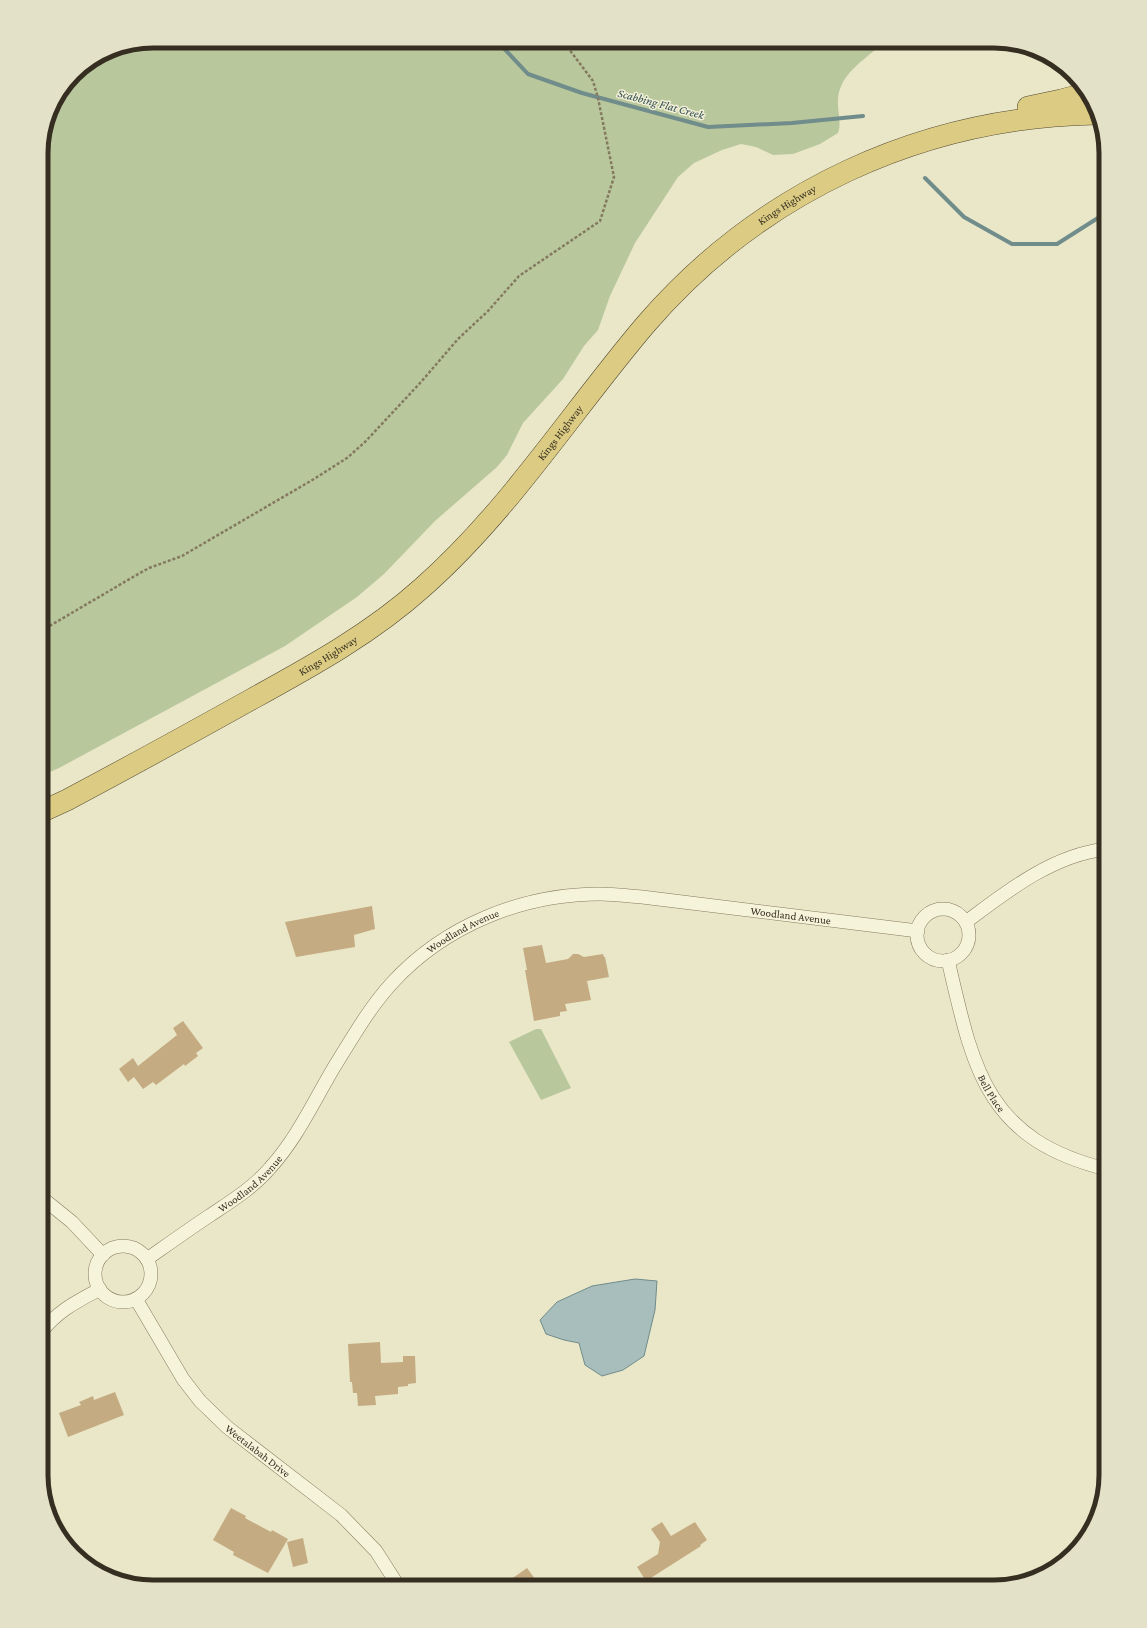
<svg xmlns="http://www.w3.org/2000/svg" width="1147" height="1628" font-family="'Crimson Pro',serif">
<rect width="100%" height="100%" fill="#eae7c8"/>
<!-- green -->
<path fill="#b9c79d" d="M 153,41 L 885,41 C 867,59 840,72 838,99 C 837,111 842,122 838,133 L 820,144 L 793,154 L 773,155 L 756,147 L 741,144 L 722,150 L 694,163 L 678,177 L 635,243 L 610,296 L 598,330 L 584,346 L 563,379 L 523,423 L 507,455 L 497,467 L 435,521 L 384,574 L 357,597 L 285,646 L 59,768 L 41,776 L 41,146 L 52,104 L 74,74 L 110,49 Z
M 536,1029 L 541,1029 L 571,1088 L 541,1100 L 509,1042 Z"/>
<!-- water -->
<path fill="#a8bebc" stroke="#708c8b" d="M 635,1279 L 657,1281 L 655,1310 L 644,1356 L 623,1370 L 602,1376 L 585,1365 L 579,1343 L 564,1340 L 546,1334 L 540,1320 L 557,1302 L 592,1286 Z"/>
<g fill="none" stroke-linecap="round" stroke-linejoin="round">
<!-- stream -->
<path stroke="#708c8b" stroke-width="4" d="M 497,41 L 528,74 L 582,93 L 708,127 L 792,123 L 863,116
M 925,178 L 964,217 L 1012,244 L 1057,244 L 1101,216 L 1106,217"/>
</g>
<!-- building -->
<path fill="#c4ab82" d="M 372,906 L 375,929 L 354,935 L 355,947 L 296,957 L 285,922 Z
M 542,945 L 546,963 L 568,959 L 573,954 L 578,954 L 584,957 L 603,954 L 604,957 L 605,957 L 609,977 L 587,981 L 591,1000 L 565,1004 L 567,1011 L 560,1012 L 560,1016 L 534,1021 L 525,970 L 527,970 L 523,948 Z
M 183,1021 L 203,1048 L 196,1053 L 198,1056 L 185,1066 L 184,1064 L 156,1085 L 153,1082 L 143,1089 L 134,1077 L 128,1082 L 119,1069 L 133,1058 L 138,1066 L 177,1035 L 173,1028 Z
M 380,1342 L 381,1363 L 403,1362 L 403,1356 L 415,1356 L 416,1383 L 408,1384 L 408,1386 L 398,1387 L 398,1394 L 375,1396 L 376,1405 L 358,1406 L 357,1393 L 353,1393 L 352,1382 L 350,1382 L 348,1344 Z
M 115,1392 L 124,1415 L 68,1437 L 59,1413 L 81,1405 L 79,1402 L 93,1396 L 94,1400 Z
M 231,1508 L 246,1516 L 245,1518 L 271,1532 L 272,1530 L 288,1539 L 268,1573 L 233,1555 L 234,1552 L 213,1540 Z
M 662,1522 L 671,1536 L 695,1522 L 707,1540 L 700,1545 L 701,1546 L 646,1581 L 637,1567 L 658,1554 L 660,1542 L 651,1529 Z
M 303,1538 L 308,1563 L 293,1567 L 287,1542 Z
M 527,1568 L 538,1583 L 532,1587 L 500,1587 Z"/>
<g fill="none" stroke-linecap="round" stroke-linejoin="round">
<!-- minor casing -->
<g stroke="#847a5f" stroke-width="14">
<g id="minor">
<circle cx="943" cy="935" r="26"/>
<path d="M 966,922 C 1007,891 1053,855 1106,849"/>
<path id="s1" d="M 948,960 C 973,1068 985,1139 1106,1169"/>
<path d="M 41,1197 L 72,1222 L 103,1255"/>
<circle cx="123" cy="1274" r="28"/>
<path id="s2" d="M 147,1259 C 167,1245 188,1230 209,1216 C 230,1202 253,1188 270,1168 C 297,1138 313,1103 333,1069 C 351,1040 369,1008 392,983 C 445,925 523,894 600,894 C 614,894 628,896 642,897 L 918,931"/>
<path id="s3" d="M 136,1299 L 183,1379 L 200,1401 L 227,1427 L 341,1515 L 376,1551 L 399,1587"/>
<path d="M 41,1332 C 59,1310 76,1302 100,1289"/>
</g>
</g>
<!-- trunk casing -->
<g stroke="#524832" stroke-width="22">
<g id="trunk">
<path d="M 1028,107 L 1061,100 L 1087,93"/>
<path id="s4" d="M 41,812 L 67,800 C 129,767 191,733 252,699 C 312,666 372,633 423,587 C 509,511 572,411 646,324 C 760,192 921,117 1096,114"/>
</g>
</g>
<!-- path -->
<path stroke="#847a5f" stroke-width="2.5" stroke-dasharray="3 2" stroke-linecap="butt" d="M 41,631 L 133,577 L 149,568 L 182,556 L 314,479 L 347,458 L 365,442 L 421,382 L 458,339 L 488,311 L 519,276 L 600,221 L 614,177 L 598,98 L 593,81 L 563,41"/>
<!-- minor -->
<use href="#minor" stroke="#f5f3da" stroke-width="13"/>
<!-- trunk -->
<use href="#trunk" stroke="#dccc83" stroke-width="21"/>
</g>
<g text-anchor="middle" stroke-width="3" stroke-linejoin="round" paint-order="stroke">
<!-- street labels -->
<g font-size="11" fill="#362f21" stroke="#f2f0d6">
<text dy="4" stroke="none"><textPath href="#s4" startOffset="975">Kings Highway</textPath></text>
<text dy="4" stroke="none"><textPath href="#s4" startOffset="651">Kings Highway</textPath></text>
<text dy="4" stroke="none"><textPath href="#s4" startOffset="327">Kings Highway</textPath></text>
<text dy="4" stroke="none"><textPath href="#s2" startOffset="800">Woodland Avenue</textPath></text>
<text dy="4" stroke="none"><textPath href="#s2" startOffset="464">Woodland Avenue</textPath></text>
<text dy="4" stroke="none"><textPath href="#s1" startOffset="141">Bell Place</textPath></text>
<text dy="4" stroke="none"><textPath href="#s2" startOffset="128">Woodland Avenue</textPath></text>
<text dy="4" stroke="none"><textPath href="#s3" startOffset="197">Weetalabah Drive</textPath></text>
</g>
<!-- water labels -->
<g font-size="12" font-style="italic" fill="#324f54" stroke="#f2f0d6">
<text transform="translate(661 104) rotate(15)" y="4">Scabbing Flat Creek</text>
</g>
</g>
<!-- crop -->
<path d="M0 0H1147V1628H0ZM153 48H994A105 105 0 0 1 1099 153V1475A105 105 0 0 1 994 1580H153A105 105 0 0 1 48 1475V153A105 105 0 0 1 153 48Z" fill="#e3e1c8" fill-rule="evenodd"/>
<path fill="none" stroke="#362f21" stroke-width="5" d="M153 48H994A105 105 0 0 1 1099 153V1475A105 105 0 0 1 994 1580H153A105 105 0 0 1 48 1475V153A105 105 0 0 1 153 48Z"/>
</svg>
